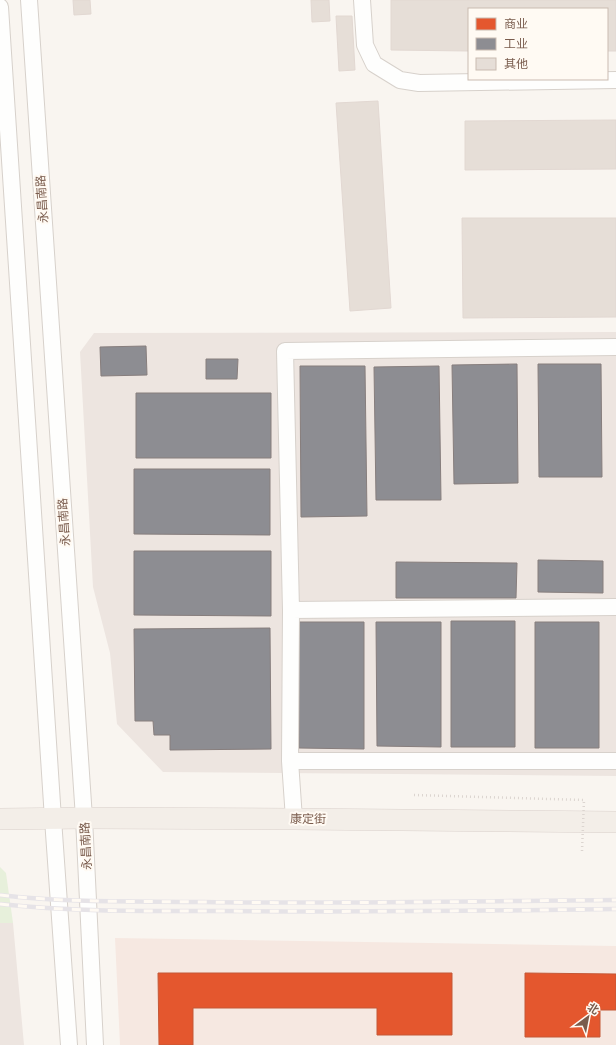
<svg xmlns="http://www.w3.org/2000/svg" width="616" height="1045" font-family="'Public Sans','Noto Sans SC',sans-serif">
<rect width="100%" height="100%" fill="#f9f5f0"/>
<!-- commercial -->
<path fill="#f6e8e1" d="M 115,938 L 616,946 L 616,1045 L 120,1045 Z"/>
<!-- industrial -->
<path fill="#ede5e0" d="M 616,332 L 616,776 L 163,772 L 117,724 L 110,653 L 93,587 L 80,352 L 94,333 Z
M 0,923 L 13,923 L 24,1045 L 0,1045 Z"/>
<!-- green -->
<path fill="#e7f0db" d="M 0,867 L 6,873 L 13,923 L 0,923 Z"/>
<!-- shops -->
<path fill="#e4572e" stroke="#c45837" d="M 158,973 L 452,973 L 452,1035 L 377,1035 L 377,1008 L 193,1008 L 193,1045 L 159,1045 Z
M 525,973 L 616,974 L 616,1010 L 600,1010 L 600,1037 L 525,1037 Z"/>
<!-- industry -->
<path fill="#8d8d92" stroke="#877e7d" d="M 146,346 L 147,375 L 101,376 L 100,347 Z
M 206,359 L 238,359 L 237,379 L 206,379 Z
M 517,364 L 518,483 L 454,484 L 452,365 Z
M 538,364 L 601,364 L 602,477 L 539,477 Z
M 300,366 L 365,366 L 367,516 L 301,517 Z
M 439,366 L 441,500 L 376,500 L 374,367 Z
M 136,393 L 271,393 L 271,458 L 136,458 Z
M 134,469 L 270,469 L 270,535 L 134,534 Z
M 134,551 L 271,551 L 271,616 L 134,615 Z
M 538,560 L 603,561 L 603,593 L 538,592 Z
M 396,562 L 517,563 L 516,598 L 396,598 Z
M 451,621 L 515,621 L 515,747 L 451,747 Z
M 299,622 L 364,622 L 364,749 L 299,748 Z
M 376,622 L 441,622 L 441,747 L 377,746 Z
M 535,622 L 599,622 L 599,748 L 535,748 Z
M 270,628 L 271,749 L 170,750 L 170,735 L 154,735 L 153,721 L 135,721 L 134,629 Z"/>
<!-- building -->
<path fill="#e6ded7" stroke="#e2d8d2" d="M 73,0 L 90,0 L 91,14 L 74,15 Z
M 311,0 L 329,0 L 330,21 L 312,22 Z
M 391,0 L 616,0 L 616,51 L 607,51 L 607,9 L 469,9 L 469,51 L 391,50 Z
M 336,16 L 352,16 L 355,70 L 339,71 Z
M 378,101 L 391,308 L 350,311 L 336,103 Z
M 616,120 L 616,169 L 465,170 L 465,121 Z
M 462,218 L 616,218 L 616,317 L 463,318 Z"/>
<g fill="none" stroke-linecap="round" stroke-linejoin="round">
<!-- minor casing -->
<g stroke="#d7d1cb" stroke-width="18">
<path id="minor" d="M 29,0 L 84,818 L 95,1045
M 362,0 L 365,45 L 374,64 L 400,80 L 419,83 L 616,80
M 0,7 L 53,819 L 69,1045
M 291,610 L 285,351 L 616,347
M 290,761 L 616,761
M 294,819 L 290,761 L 291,610 L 616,607"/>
</g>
<!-- major casing -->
<g stroke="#dad1cc" stroke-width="22">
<path id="major" d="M 0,819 L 84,818 L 294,819 L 616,822"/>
</g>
<!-- path -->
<path stroke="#dcd5d0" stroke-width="2.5" stroke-dasharray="1 3" stroke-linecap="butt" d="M 414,795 L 584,800"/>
<!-- minor -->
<use href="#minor" stroke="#fefefd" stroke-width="16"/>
<!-- major -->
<use href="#major" stroke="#f3eee8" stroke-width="21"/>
<!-- rail casing -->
<g stroke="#e6e3e7" stroke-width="4.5">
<path id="rail" d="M 0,895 C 68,903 136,901 204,902 C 341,904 479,901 616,900
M 0,904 C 73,912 146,911 220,911 C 352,912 484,911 616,909"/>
</g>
<!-- rail -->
<use href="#rail" stroke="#fffaf3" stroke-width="3" stroke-dasharray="9" stroke-linecap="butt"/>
<!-- path-bridge -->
<path stroke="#dcd5d0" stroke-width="2.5" stroke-dasharray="1 3" stroke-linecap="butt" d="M 582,851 L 584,800"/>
</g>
<g text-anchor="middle" stroke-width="4" stroke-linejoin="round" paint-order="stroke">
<!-- street labels -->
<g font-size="12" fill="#7a5c4d" stroke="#fffaf3">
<text transform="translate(42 199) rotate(-94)" y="4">永昌南路</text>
<text transform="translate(64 522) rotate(-94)" y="4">永昌南路</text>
<text transform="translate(308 819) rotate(1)" y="4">康定街</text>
<text transform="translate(86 846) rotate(-93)" y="4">永昌南路</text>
</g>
</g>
<!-- legend -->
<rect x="468" y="8" width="140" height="72" fill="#fffaf3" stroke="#cabbb1"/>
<rect x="476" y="18" width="20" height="12" fill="#e4572e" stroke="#cabbb1"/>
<text x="504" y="28" font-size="12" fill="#7a5c4d">商业</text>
<rect x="476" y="38" width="20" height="12" fill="#8d8d92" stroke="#cabbb1"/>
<text x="504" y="48" font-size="12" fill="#7a5c4d">工业</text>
<rect x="476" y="58" width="20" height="12" fill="#e6ded7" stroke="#cabbb1"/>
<text x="504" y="68" font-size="12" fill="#7a5c4d">其他</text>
<!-- north arrow -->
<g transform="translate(588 1017) rotate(32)" stroke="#fffaf3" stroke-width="3" paint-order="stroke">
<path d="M0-3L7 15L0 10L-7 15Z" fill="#7a5c4d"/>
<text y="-6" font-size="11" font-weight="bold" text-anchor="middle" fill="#7a5c4d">北</text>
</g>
</svg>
